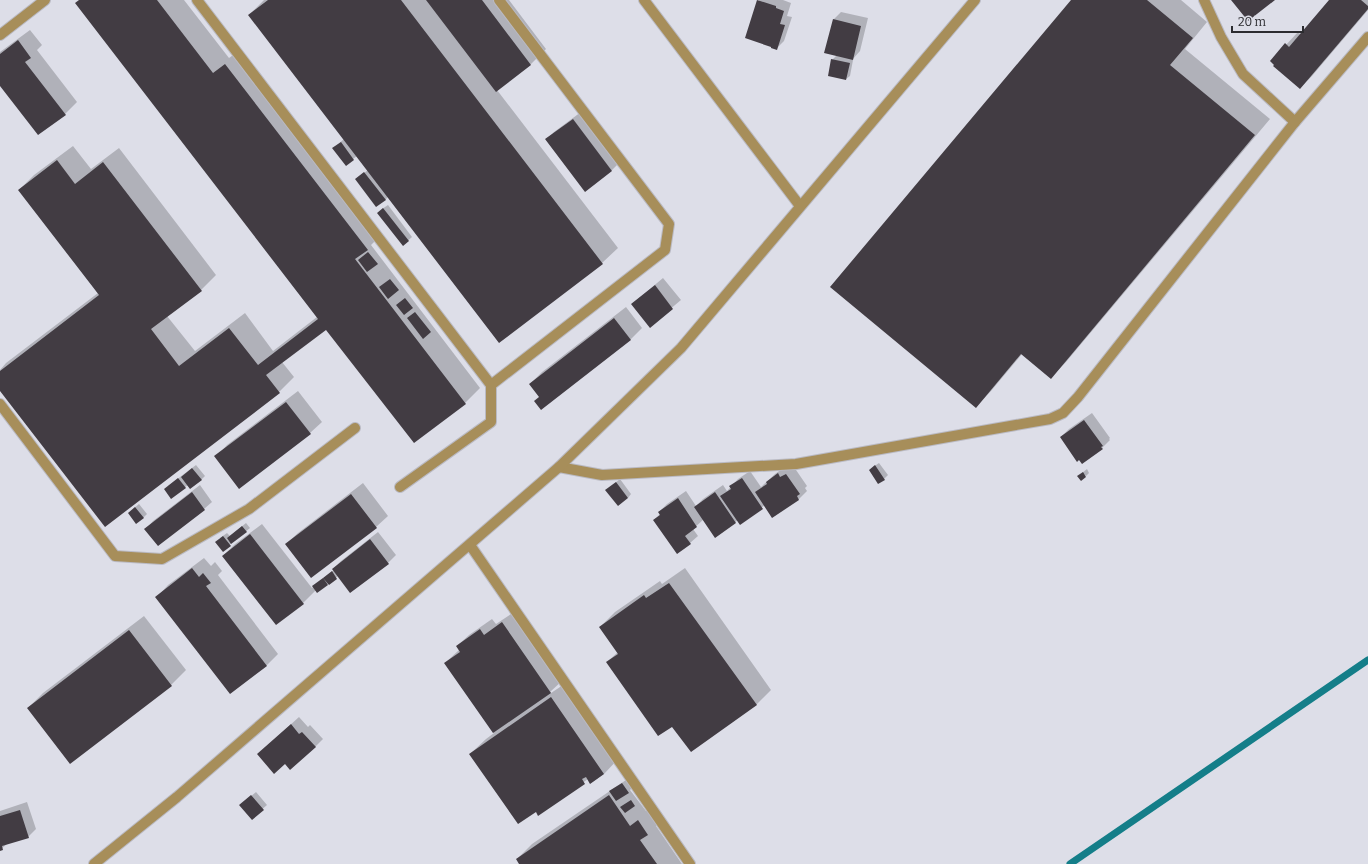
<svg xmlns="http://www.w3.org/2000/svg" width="1368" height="864" font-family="Bitter,serif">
<rect width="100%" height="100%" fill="#dddee8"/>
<!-- shadow -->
<path fill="#0003" d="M 79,0 L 184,0 L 229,58 L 240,50 L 382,234 L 371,245 L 480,388 L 465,403 L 414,441 L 326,328 L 282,362 L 294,377 L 279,392 L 0,389 L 0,370 L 6,363 L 98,293 L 19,190 L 34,175 L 73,146 L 91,169 L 119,148 L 216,275 L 201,290 L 167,316 L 195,351 L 245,313 L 273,351 L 317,317 Z
M 264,0 L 509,0 L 546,49 L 531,64 L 497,90 L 618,248 L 602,263 L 499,342 L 388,197 L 385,200 L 360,176 L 368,170 L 357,156 L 353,159 L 337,145 L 344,139 L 249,15 Z
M 759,0 L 783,0 L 791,3 L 787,16 L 792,17 L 784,41 L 776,49 Z
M 1072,0 L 1181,0 L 1207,22 L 1185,49 L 1270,119 L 1066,362 L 1051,377 L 1022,354 L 991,391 L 976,407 Z
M 1330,0 L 1368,0 L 1368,10 L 1312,76 L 1300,88 L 1271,61 L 1298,32 L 1301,35 Z
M 841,12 L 868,18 L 860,51 L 852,60 L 853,60 L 850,76 L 846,79 L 832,60 L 837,55 L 834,19 Z
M 30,30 L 42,45 L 37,50 L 77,102 L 65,114 L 0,84 L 0,52 Z
M 581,112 L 619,163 L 612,170 L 585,190 L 546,140 L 554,132 Z
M 388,205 L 412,237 L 403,245 L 382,209 Z
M 663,278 L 681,300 L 650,326 L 632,304 Z
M 626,307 L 642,328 L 631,339 L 541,409 L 540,396 L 530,384 L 542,372 Z
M 298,391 L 322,422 L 310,433 L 216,457 L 227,445 Z
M 1092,413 L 1110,438 L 1109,439 L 1110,440 L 1102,448 L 1061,437 L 1069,429 Z
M 879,463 L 888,475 L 884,479 L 873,467 Z
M 196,465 L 205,476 L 201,480 L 188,485 L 185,487 L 168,486 Z
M 786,466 L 789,470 L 794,467 L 807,486 L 805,488 L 807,491 L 799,499 L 773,517 L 765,505 L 740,523 L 738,520 L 716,537 L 704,519 L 693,529 L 698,536 L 690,543 L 654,520 L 660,514 L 659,512 L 667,504 L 686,491 L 696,506 L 703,499 L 723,485 L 727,491 L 738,479 L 750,471 L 761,487 L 775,474 Z
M 1087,469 L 1089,473 L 1086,476 L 1082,473 Z
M 620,479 L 631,494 L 628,498 L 610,487 Z
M 363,483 L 388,516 L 376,527 L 286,544 L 298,533 Z
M 200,485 L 212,502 L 204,509 L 146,529 L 153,521 Z
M 139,504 L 147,514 L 143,518 L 133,509 Z
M 246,523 L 250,528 L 223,550 L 220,538 L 227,533 L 230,536 Z
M 262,524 L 312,588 L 334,570 L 333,569 L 341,561 L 378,532 L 396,555 L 388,563 L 338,576 L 317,592 L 316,590 L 303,603 L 223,556 L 235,544 Z
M 204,558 L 211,566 L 215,562 L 222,571 L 218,575 L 278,654 L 267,665 L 231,693 L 157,597 L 168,585 Z
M 685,568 L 771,690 L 756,705 L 672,725 L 607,662 L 618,652 L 600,627 L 615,612 L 660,581 L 662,584 Z
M 514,612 L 562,681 L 550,692 L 551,693 L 566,683 L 619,758 L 604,774 L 591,783 L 588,779 L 539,814 L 536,811 L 470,754 L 486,739 L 494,733 L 445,663 L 459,650 L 457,646 L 469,635 L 492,619 L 496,624 Z
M 144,616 L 186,670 L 171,685 L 28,708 L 43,693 Z
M 299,717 L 308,727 L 310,725 L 323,739 L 315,747 L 285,763 L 258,754 Z
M 626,780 L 632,788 L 630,790 L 646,811 L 654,806 L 662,819 L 656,826 L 682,864 L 520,864 L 517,859 L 532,844 Z
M 256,792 L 267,805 L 252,818 L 244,802 Z
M 27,802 L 36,829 L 28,837 L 8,843 L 0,850 L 0,811 Z"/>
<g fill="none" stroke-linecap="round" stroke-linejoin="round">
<!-- stream -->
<path stroke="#147e89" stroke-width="7" d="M 1070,864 L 1368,660"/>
</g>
<!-- building -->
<path fill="#423c43" d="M 79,0 L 157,0 L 213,73 L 225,64 L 368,250 L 355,259 L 466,404 L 414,443 L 326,330 L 266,375 L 280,393 L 105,527 L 0,391 L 0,371 L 99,295 L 18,190 L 57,160 L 75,184 L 103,162 L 202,291 L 151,329 L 179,366 L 229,328 L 258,365 L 318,319 L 75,3 Z
M 268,0 L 401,0 L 603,264 L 499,343 L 248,15 Z
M 426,0 L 482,0 L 531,65 L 496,92 Z
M 757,0 L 776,6 L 776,8 L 784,11 L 780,24 L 785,25 L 777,50 L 771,48 L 771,47 L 745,38 Z
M 1071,0 L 1147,0 L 1193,38 L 1170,65 L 1255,135 L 1051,379 L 1021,354 L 976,408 L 830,287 Z
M 1231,0 L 1275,0 L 1248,21 Z
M 1329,0 L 1361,0 L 1368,6 L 1368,9 L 1300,89 L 1273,66 L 1274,65 L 1270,61 L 1285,43 L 1289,47 Z
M 833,19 L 861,26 L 853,60 L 824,53 Z
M 18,40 L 31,58 L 25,62 L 66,115 L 38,135 L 0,86 L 0,54 Z
M 831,59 L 850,63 L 846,80 L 828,76 Z
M 573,119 L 612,171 L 585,192 L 545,139 Z
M 341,142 L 354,160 L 346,166 L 332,148 Z
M 364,172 L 386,200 L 376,207 L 355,179 Z
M 383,208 L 409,241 L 403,246 L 377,213 Z
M 368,252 L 378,264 L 367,272 L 358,260 Z
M 390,279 L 399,290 L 388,299 L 379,287 Z
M 655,285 L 673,309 L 650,328 L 631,304 Z
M 405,298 L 413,308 L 404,315 L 396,305 Z
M 415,312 L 431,332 L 423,339 L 407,318 Z
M 614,318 L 631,340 L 541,410 L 534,401 L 539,397 L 529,384 Z
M 286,402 L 311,434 L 239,489 L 214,456 Z
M 1084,420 L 1103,446 L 1101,447 L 1103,449 L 1082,464 L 1079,460 L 1077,462 L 1060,437 Z
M 875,465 L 885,480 L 878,484 L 869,470 Z
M 192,468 L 202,480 L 190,489 L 181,477 Z
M 1083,472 L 1086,477 L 1081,481 L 1077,476 Z
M 778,473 L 780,477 L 786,474 L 800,494 L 797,496 L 799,500 L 772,518 L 755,492 L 767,484 L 766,482 Z
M 178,478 L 186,488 L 171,499 L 164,489 Z
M 742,478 L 763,509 L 740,525 L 720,496 L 731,489 L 729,486 Z
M 616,482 L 628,498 L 618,506 L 605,490 Z
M 192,492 L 205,510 L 158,546 L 144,529 Z
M 715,492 L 736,523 L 715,538 L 694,507 Z
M 351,494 L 377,528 L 311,578 L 285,544 Z
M 678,498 L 697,527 L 685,536 L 691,544 L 677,554 L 653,520 L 660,515 L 658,512 Z
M 135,507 L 144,518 L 136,524 L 128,513 Z
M 242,526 L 247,532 L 231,544 L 227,538 Z
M 250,534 L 304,604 L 276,625 L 222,556 Z
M 223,536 L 231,546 L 223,552 L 215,542 Z
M 370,539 L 389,564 L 350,593 L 332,569 Z
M 192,568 L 199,577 L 203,573 L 211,583 L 206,586 L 267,666 L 230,694 L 155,597 Z
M 332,571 L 337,579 L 329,585 L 323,578 Z
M 323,578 L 328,585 L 317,593 L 312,586 Z
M 669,583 L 757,705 L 691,752 L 672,727 L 658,736 L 606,662 L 618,654 L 599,627 L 644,595 L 646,598 Z
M 502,622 L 551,693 L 493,733 L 444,663 L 460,652 L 456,646 L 480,629 L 484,635 Z
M 129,630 L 172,686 L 70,764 L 27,708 Z
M 551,697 L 604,774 L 590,784 L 586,777 L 582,779 L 585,784 L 538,816 L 536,812 L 518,824 L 469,754 Z
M 291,724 L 299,734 L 302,732 L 316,747 L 290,770 L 285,764 L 274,774 L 257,754 Z
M 622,783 L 629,793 L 616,801 L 609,791 Z
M 251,795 L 264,810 L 252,820 L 239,805 Z
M 609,795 L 630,826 L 638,820 L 648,835 L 640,840 L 657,864 L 519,864 L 516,859 Z
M 631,800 L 635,806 L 625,813 L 620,807 Z
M 20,810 L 29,838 L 2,846 L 3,850 L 0,851 L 0,816 Z"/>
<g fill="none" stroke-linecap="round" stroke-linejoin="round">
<!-- service casing -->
<g stroke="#babac3" stroke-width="12">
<path id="service" d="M 197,0 L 491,385 L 491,422 L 400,487
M 1204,0 L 1221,37 L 1243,74 L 1295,122
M 0,35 L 45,0
M 491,385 L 665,250 L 669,224 L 499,0
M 0,404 L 115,556 L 162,559 L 249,509 L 355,428"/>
</g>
<!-- minor casing -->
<g stroke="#babac3" stroke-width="12">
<path id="minor" d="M 644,0 L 800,206
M 559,467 L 602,475 L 796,464 L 1050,419 L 1063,413 L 1078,397 L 1295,122 L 1368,37
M 470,545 L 690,864"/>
</g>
<!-- tertiary casing -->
<g stroke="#babac3" stroke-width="12">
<path id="tertiary" d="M 94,864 L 177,797 L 559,467 L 681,348 L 975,0"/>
</g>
<!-- service -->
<use href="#service" stroke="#a78e5a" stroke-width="10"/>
<!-- minor -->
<use href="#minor" stroke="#a78e5a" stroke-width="10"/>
<!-- tertiary -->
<use href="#tertiary" stroke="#a78e5a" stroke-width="10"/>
</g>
<!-- scale -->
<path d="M1232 26v6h71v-6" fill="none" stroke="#2c2c30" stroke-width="2"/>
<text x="1238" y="26" font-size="12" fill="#2c2c30" stroke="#dddee8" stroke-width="3" paint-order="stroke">20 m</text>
</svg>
